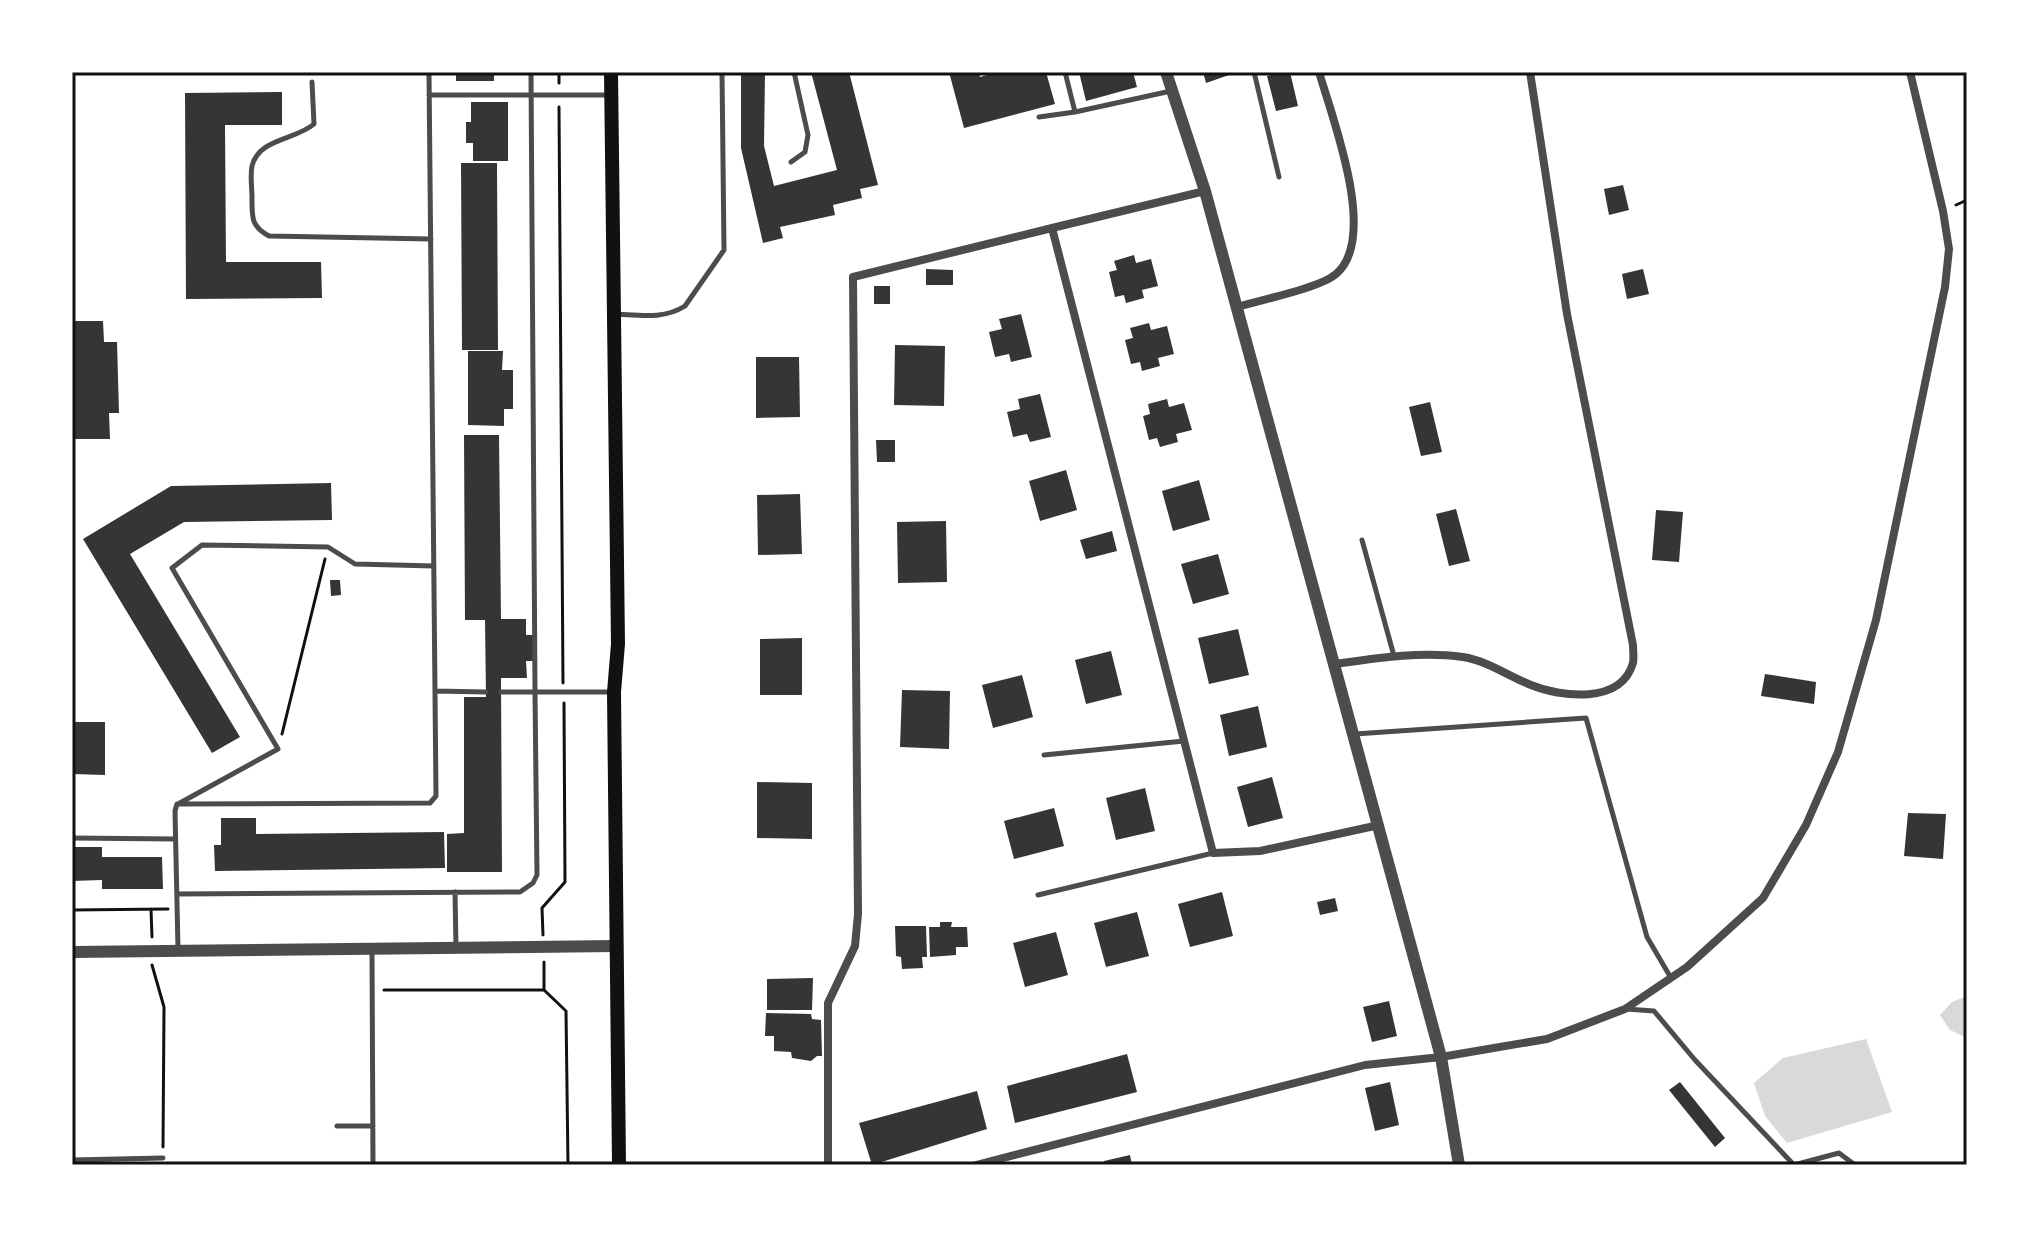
<svg xmlns="http://www.w3.org/2000/svg" width="2039" height="1237" font-family="'Roboto Condensed',sans-serif">
<rect width="100%" height="100%" fill="#fff"/>
<!-- water -->
<path fill="#d9d9d9" d="M 1967,996 L 1967,1038 L 1950,1030 L 1940,1015 L 1952,1002 Z
M 1866,1039 L 1892,1112 L 1787,1143 L 1765,1116 L 1754,1083 L 1783,1058 Z"/>
<!-- building -->
<path fill="#353535" d="M 456,72 L 494,72 L 494,81 L 456,81 Z
M 741,72 L 765,72 L 764,146 L 774,186 L 837,170 L 811,72 L 849,72 L 878,185 L 860,189 L 862,198 L 833,205 L 835,215 L 780,227 L 783,238 L 763,243 L 741,148 Z
M 949,72 L 979,72 L 980,77 L 997,72 L 1046,72 L 1055,104 L 964,128 Z
M 1079,72 L 1133,72 L 1137,87 L 1086,101 Z
M 1203,72 L 1231,72 L 1232,74 L 1206,83 Z
M 1284,72 L 1290,72 L 1298,106 L 1276,111 L 1267,76 Z
M 282,92 L 282,125 L 225,125 L 226,262 L 321,262 L 322,298 L 186,299 L 185,93 Z
M 471,102 L 508,102 L 508,161 L 473,161 L 473,143 L 466,143 L 466,122 L 471,122 Z
M 461,163 L 497,163 L 498,350 L 462,350 Z
M 1623,185 L 1629,210 L 1609,215 L 1604,189 Z
M 1134,255 L 1136,263 L 1151,259 L 1158,286 L 1142,290 L 1144,298 L 1126,303 L 1124,295 L 1115,297 L 1109,272 L 1117,270 L 1114,261 Z
M 926,269 L 953,270 L 953,285 L 926,285 Z
M 1643,269 L 1649,294 L 1627,299 L 1622,274 Z
M 874,286 L 890,286 L 890,304 L 874,304 Z
M 1021,314 L 1032,357 L 1011,362 L 1009,354 L 995,357 L 989,332 L 1002,329 L 999,319 Z
M 72,321 L 103,321 L 104,342 L 117,342 L 119,413 L 109,413 L 110,439 L 72,439 Z
M 1149,323 L 1151,330 L 1167,326 L 1174,354 L 1158,358 L 1160,366 L 1142,371 L 1140,362 L 1131,364 L 1125,340 L 1133,338 L 1130,328 Z
M 895,345 L 945,346 L 944,406 L 894,405 Z
M 468,351 L 503,351 L 502,370 L 513,370 L 513,409 L 504,409 L 504,426 L 468,425 Z
M 756,357 L 799,357 L 800,417 L 756,418 Z
M 1040,394 L 1051,437 L 1030,442 L 1027,434 L 1013,437 L 1007,412 L 1020,409 L 1018,399 Z
M 1167,399 L 1169,407 L 1184,403 L 1192,430 L 1176,434 L 1178,442 L 1160,447 L 1157,438 L 1149,440 L 1143,416 L 1150,414 L 1148,404 Z
M 1430,402 L 1442,452 L 1421,456 L 1409,407 Z
M 464,435 L 499,435 L 501,619 L 526,619 L 526,635 L 533,635 L 533,661 L 526,661 L 527,678 L 501,678 L 502,872 L 447,872 L 447,834 L 464,833 L 464,697 L 486,697 L 485,620 L 465,620 Z
M 876,440 L 895,440 L 895,462 L 877,462 Z
M 1066,470 L 1077,510 L 1040,521 L 1029,481 Z
M 1199,480 L 1210,520 L 1173,531 L 1162,491 Z
M 331,483 L 332,520 L 184,522 L 130,554 L 240,737 L 212,753 L 83,539 L 171,486 Z
M 800,494 L 802,554 L 758,555 L 757,495 Z
M 1456,509 L 1470,561 L 1449,566 L 1436,514 Z
M 1656,510 L 1683,512 L 1679,562 L 1652,560 Z
M 946,521 L 947,582 L 898,583 L 897,522 Z
M 1112,531 L 1117,551 L 1086,559 L 1080,540 Z
M 1218,554 L 1229,594 L 1193,604 L 1181,564 Z
M 330,580 L 340,580 L 341,595 L 331,596 Z
M 1238,629 L 1249,675 L 1209,684 L 1198,638 Z
M 802,638 L 802,695 L 760,695 L 760,639 Z
M 1111,651 L 1122,695 L 1086,704 L 1075,660 Z
M 1765,674 L 1816,682 L 1814,704 L 1761,696 Z
M 1022,675 L 1033,717 L 993,728 L 982,685 Z
M 902,690 L 950,691 L 949,749 L 900,747 Z
M 1258,706 L 1267,747 L 1229,756 L 1220,715 Z
M 72,722 L 105,722 L 105,775 L 72,774 Z
M 1272,777 L 1283,818 L 1248,827 L 1237,787 Z
M 757,782 L 812,783 L 812,839 L 757,838 Z
M 1145,788 L 1155,831 L 1116,840 L 1106,798 Z
M 1054,808 L 1064,846 L 1014,859 L 1004,821 Z
M 1908,813 L 1946,814 L 1943,859 L 1904,856 Z
M 221,818 L 256,818 L 256,834 L 444,832 L 445,868 L 215,871 L 214,845 L 221,845 Z
M 72,847 L 102,847 L 102,857 L 162,857 L 163,889 L 102,889 L 102,880 L 72,881 Z
M 1222,892 L 1233,936 L 1190,947 L 1178,904 Z
M 1335,898 L 1338,911 L 1320,915 L 1317,902 Z
M 1137,912 L 1149,956 L 1106,967 L 1094,923 Z
M 940,922 L 952,922 L 951,927 L 967,927 L 968,947 L 956,947 L 956,955 L 930,957 L 929,927 L 940,927 Z
M 895,926 L 926,926 L 927,957 L 922,957 L 923,968 L 902,969 L 901,957 L 896,956 Z
M 1056,932 L 1068,975 L 1025,987 L 1013,943 Z
M 813,978 L 812,1010 L 767,1010 L 767,979 Z
M 1389,1001 L 1397,1036 L 1372,1042 L 1363,1007 Z
M 766,1013 L 811,1014 L 812,1019 L 821,1020 L 822,1056 L 817,1056 L 811,1061 L 792,1058 L 791,1052 L 774,1051 L 774,1036 L 765,1036 Z
M 1127,1054 L 1137,1092 L 1015,1123 L 1007,1086 Z
M 1390,1082 L 1399,1125 L 1375,1131 L 1365,1088 Z
M 1680,1082 L 1725,1138 L 1715,1147 L 1669,1090 Z
M 977,1091 L 987,1129 L 872,1165 L 859,1123 Z
M 1130,1155 L 1132,1165 L 1105,1165 L 1104,1161 Z"/>
<g fill="none" stroke-linecap="round" stroke-linejoin="round">
<!-- path -->
<path stroke="#111" stroke-width="3" d="M 559,72 L 559,83
M 559,107 L 563,683
M 1956,205 L 1967,200
M 282,734 L 325,559
M 151,909 L 152,937
M 72,910 L 168,909
M 543,935 L 542,908 L 565,882 L 564,703
M 544,962 L 544,990 L 566,1011 L 568,1165
M 152,965 L 164,1007 L 163,1147
M 384,990 L 544,990"/>
<!-- service -->
<path stroke="#4c4c4c" stroke-width="5" d="M 1065,72 L 1075,112 L 1171,91
M 1254,72 L 1279,177
M 312,82 L 314,124 C 296,140 259,138 252,166 C 250,176 252,188 252,198 C 252,218 251,226 269,236 L 431,239
M 429,95 L 608,95
M 1039,117 L 1075,112
M 791,162 L 805,152 L 808,135 L 794,72
M 614,314 C 639,315 663,320 685,306 L 724,250 L 722,72
M 1362,540 L 1394,656
M 435,691 L 486,692
M 501,692 L 535,692 L 531,72
M 1355,734 L 1586,718 L 1647,937 L 1671,978
M 1044,755 L 1184,741
M 178,804 L 278,749 L 172,568 L 202,545 L 328,547 L 355,564 L 434,566
M 72,838 L 175,839
M 455,892 L 456,947
M 177,894 L 520,892 L 533,883 L 537,875 L 535,692 L 613,692
M 1038,895 L 1213,853
M 178,949 L 175,811 L 177,804 L 430,803 L 436,796 L 429,72
M 372,950 L 373,1165
M 1626,1009 L 1654,1011 L 1695,1060 L 1794,1165
M 337,1126 L 373,1126
M 72,1160 L 163,1158
M 1794,1165 L 1839,1153 L 1855,1165"/>
<!-- minor -->
<path stroke="#4c4c4c" stroke-width="8" d="M 1205,191 L 1052,228 L 1213,853 L 1260,851 L 1379,825
M 1237,307 C 1260,300 1320,288 1336,274 C 1379,238 1332,117 1319,72
M 1335,664 C 1377,658 1421,651 1463,657 C 1488,661 1508,676 1531,685 C 1560,697 1621,705 1633,663 C 1634,658 1633,650 1633,645 L 1567,314 L 1530,72
M 828,1165 L 828,1003 L 855,946 L 858,914 L 853,277 L 1052,228
M 976,1165 L 1365,1065 L 1441,1057 L 1547,1039 L 1625,1009 L 1687,967 L 1763,898 L 1806,825 L 1838,752 L 1876,620 L 1945,287 L 1949,249 L 1943,211 L 1910,72"/>
<!-- tertiary -->
<path stroke="#4c4c4c" stroke-width="12" d="M 1166,72 L 1205,191 L 1441,1057 L 1459,1165
M 72,952 L 616,946"/>
<!-- secondary -->
<path stroke="#111" stroke-width="14" d="M 611,72 L 618,644 L 614,692 L 619,1165"/>
</g>
<!-- border -->
<rect width="2039" height="1237" fill="none" stroke="#ffffff" stroke-width="148"/>
<rect x="74" y="74" width="1891" height="1089" fill="none" stroke="#111" stroke-width="3"/>
</svg>
